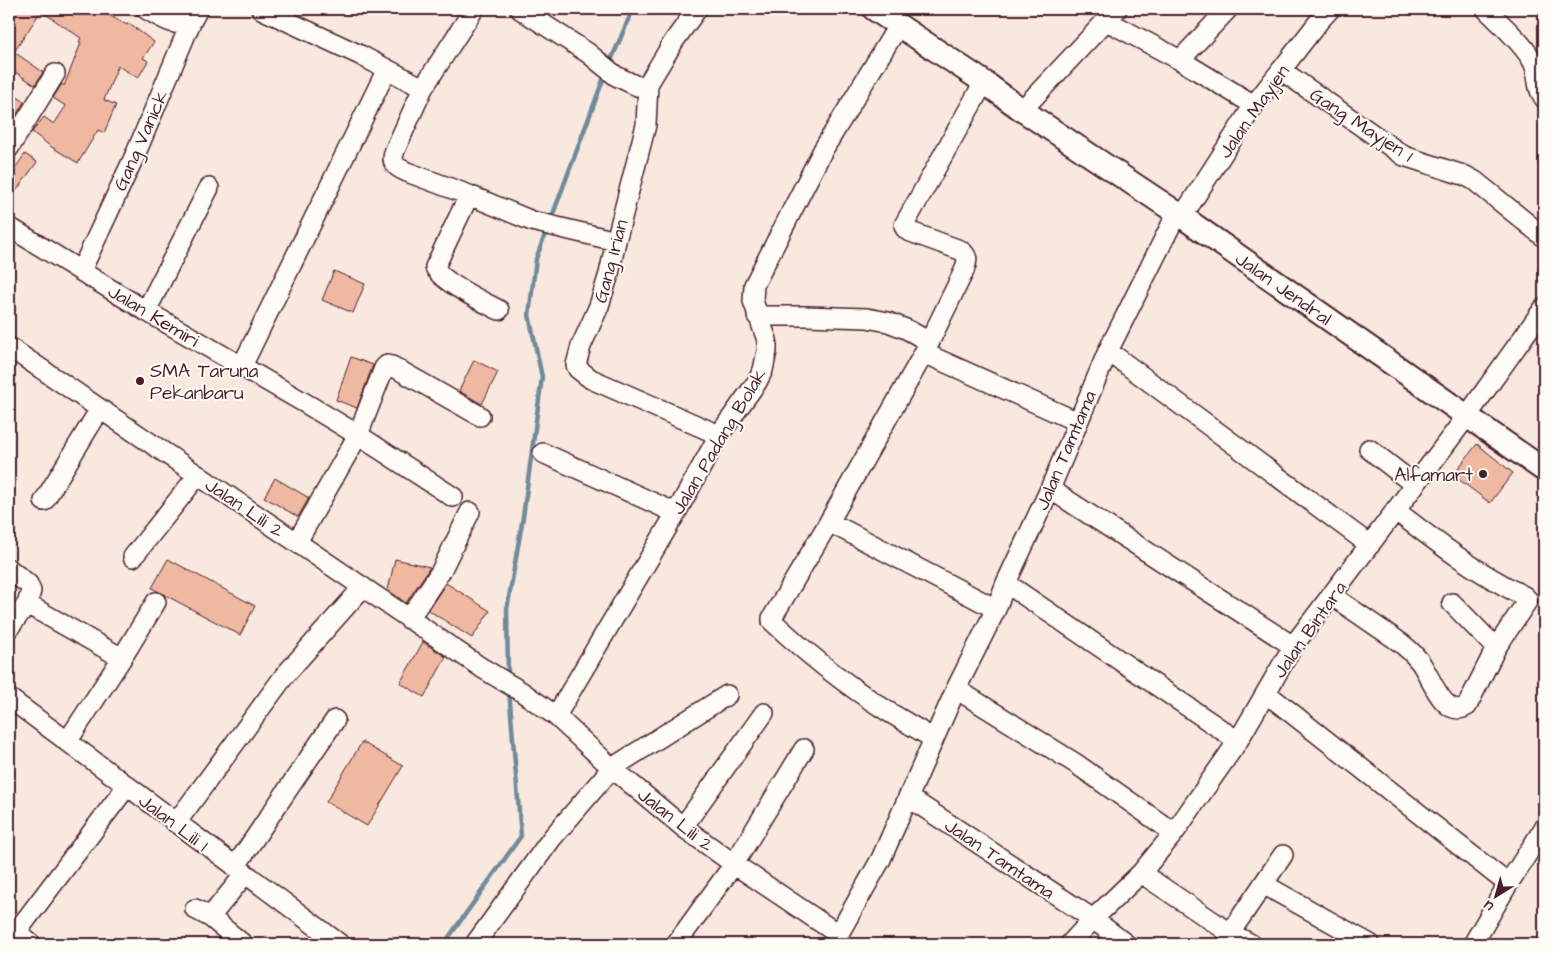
<svg xmlns="http://www.w3.org/2000/svg" width="1553" height="953" font-family="'Architects Daughter',sans-serif">
<rect width="100%" height="100%" fill="#f8e8dd"/>
<filter id="ink" filterUnits="userSpaceOnUse"><feTurbulence type="fractalNoise" baseFrequency=".02" numOctaves="2"/><feDisplacementMap in="SourceGraphic" scale="10" xChannelSelector="R" yChannelSelector="G"/><feConvolveMatrix kernelMatrix="1 2 1 2 8 2 1 2 1" color-interpolation-filters="sRGB"/></filter>
<g filter="url(#ink)">
<g fill="none" stroke-linecap="round" stroke-linejoin="round">
<!-- stream -->
<path stroke="#6f8a9c" stroke-width="4.5" d="M 609,65 L 633,9
M 550,222 L 606,72
M 508,677 L 507,609 L 523,517 L 542,377 L 529,315 L 536,259 L 547,229
M 444,944 L 521,836 L 509,690"/>
</g>
<!-- building -->
<path fill="#eeb8a1" stroke="#4a1f2b" d="M 9,9 L 98,9 L 127,25 L 128,23 L 154,42 L 143,58 L 148,61 L 138,78 L 118,66 L 104,100 L 116,105 L 104,133 L 98,130 L 78,163 L 50,146 L 32,132 L 44,117 L 54,124 L 66,106 L 53,98 L 62,84 L 64,86 L 81,43 L 79,42 L 81,38 L 41,11 L 14,52 L 43,72 L 35,85 L 9,68 Z
M 9,90 L 24,102 L 14,119 L 9,115 Z
M 25,154 L 37,162 L 9,201 L 9,177 Z
M 334,271 L 365,284 L 353,313 L 322,300 Z
M 351,357 L 373,365 L 357,408 L 336,400 Z
M 474,360 L 498,372 L 482,404 L 459,391 Z
M 1477,444 L 1513,473 L 1490,503 L 1453,475 Z
M 275,478 L 309,498 L 298,517 L 264,497 Z
M 168,559 L 255,606 L 240,635 L 152,588 Z
M 395,559 L 430,567 L 406,603 L 388,590 Z
M 446,583 L 490,611 L 472,638 L 428,610 Z
M 423,642 L 446,657 L 424,697 L 400,683 Z
M 362,742 L 403,766 L 367,826 L 326,802 Z"/>
<g fill="none" stroke-linecap="round" stroke-linejoin="round">
<!-- minor casing -->
<g stroke="#4a1f2b" stroke-width="22">
<path id="minor" d="M 146,9 C 161,17 174,28 191,22
M 261,9 L 360,55 L 423,88
M 474,9 L 423,88 L 395,150 C 390,163 395,167 407,172 L 469,195 L 532,221 L 616,241
M 520,9 L 588,53 L 616,76 L 637,86 L 648,84
M 697,9 L 674,41 L 648,84 L 646,125 L 616,241 L 609,274 L 599,306 L 581,346 L 576,365 L 578,369 L 591,379 L 719,435
M 1486,9 C 1500,23 1524,44 1533,62 C 1540,75 1535,86 1544,98
M 1107,21 L 1180,60 L 1254,105
M 1180,60 L 1228,9
M 1281,70 L 1404,156 L 1466,176 L 1475,181 L 1544,237
M 1022,110 L 1117,9
M 9,148 L 55,74
M 469,195 L 435,267 C 440,281 485,303 499,310
M 1182,217 L 1254,105 L 1320,20 L 1330,9
M 9,227 L 146,311 L 310,406 L 358,435 L 453,497
M 81,271 L 136,153 L 191,22 L 198,9
M 146,311 L 209,188
M 757,316 L 806,316 L 867,318 L 888,322 L 906,329 L 930,342
M 9,347 L 482,668 L 522,692 L 556,716 L 612,768 L 683,827 L 734,864 L 838,934
M 1108,351 L 1370,545
M 924,353 L 1078,422
M 242,366 L 387,69
M 1369,449 L 1415,485
M 543,453 L 676,513
M 1050,489 L 1293,646
M 44,501 L 100,409
M 829,522 L 996,609
M 297,542 L 358,435 L 384,368 L 387,365 L 392,366 L 480,416
M 133,557 L 198,475
M 9,569 L 28,584 L 31,591 L 27,604 L 9,628
M 1006,583 L 1238,741
M 1331,595 C 1347,606 1363,617 1379,628 C 1394,638 1409,647 1420,662 C 1431,676 1443,720 1467,706 L 1496,648 L 1528,600 L 1524,596 C 1477,573 1436,542 1395,510
M 1452,603 L 1496,648
M 27,604 L 122,658 L 67,742
M 409,619 L 441,571 L 470,512
M 122,658 L 156,602
M 956,689 L 1075,763 L 1174,833
M 1266,693 L 1508,884
M 9,698 L 340,944
M 556,716 L 676,513 L 719,435 L 757,382 L 763,370 L 767,351 L 767,340 L 753,301 L 754,285 L 823,150 L 898,26
M 934,739 C 916,728 898,718 881,707 C 842,682 806,653 772,621 L 772,618 L 829,522 L 924,353 L 964,271 C 967,261 970,257 960,250 L 908,231 L 905,228 L 904,225 L 984,82
M 908,797 L 1093,919 L 1126,944
M 176,823 L 285,675 L 363,587
M 683,827 L 764,713
M 235,867 L 335,720
M 1141,873 L 1230,933 L 1251,944
M 1263,884 L 1370,944
M 195,909 L 210,917 L 243,944
M 210,917 L 245,874
M 9,927 L 31,944
M 1230,933 L 1283,855
M 9,942 L 127,786
M 475,944 L 552,838 L 612,768 L 727,695
M 676,944 L 734,864 L 804,749
M 833,944 L 881,859 L 956,689 L 996,609 L 1006,583 L 1050,489 L 1108,351 L 1177,213
M 1070,944 L 1093,919 L 1141,873 L 1174,833 L 1238,741 L 1293,646 L 1467,416 L 1544,308
M 1473,944 L 1508,884 L 1544,828"/>
</g>
<!-- major casing -->
<g stroke="#4a1f2b" stroke-width="26">
<path id="major" d="M 874,9 L 984,82 L 1022,110 L 1177,213 L 1544,470"/>
</g>
<!-- minor -->
<use href="#minor" stroke="#fdfcf7" stroke-width="19"/>
<!-- major -->
<use href="#major" stroke="#fdfcf7" stroke-width="22"/>
</g>
</g>
<!-- markers -->
<g fill="#4a1f2b" stroke="#fdfcf7" stroke-width="2">
<circle cx="140" cy="381" r="5"/>
<circle cx="1483" cy="474" r="5"/>
</g>
<g text-anchor="middle" stroke-width="4" stroke-linejoin="round" paint-order="stroke">
<!-- street labels -->
<g font-size="19" fill="#4a1f2b" stroke="#fdfcf7">
<text transform="translate(1253 111) rotate(-55)" y="7">Jalan Mayjen</text>
<text transform="translate(1362 124) rotate(33)" y="7">Gang Mayjen 1</text>
<text transform="translate(140 140) rotate(-66)" y="7">Gang Vanick</text>
<text transform="translate(610 261) rotate(-75)" y="7">Gang Irian</text>
<text transform="translate(1284 288) rotate(35)" y="7">Jalan Jendral</text>
<text transform="translate(154 315) rotate(31)" y="7">Jalan Kemiri</text>
<text transform="translate(718 441) rotate(-59)" y="7">Jalan Padang Bolak</text>
<text transform="translate(1065 450) rotate(-67)" y="7">Jalan Tamtama</text>
<text transform="translate(245 507) rotate(34)" y="7">Jalan Lili 2</text>
<text transform="translate(1309 629) rotate(-55)" y="7">Jalan Bintara</text>
<text transform="translate(676 819) rotate(38)" y="7">Jalan Lili 2</text>
<text transform="translate(174 822) rotate(37)" y="7">Jalan Lili 1</text>
<text transform="translate(1000 858) rotate(34)" y="7">Jalan Tamtama</text>
</g>
<!-- poi labels -->
<g font-size="19" fill="#4a1f2b" stroke="#fdfcf7" text-anchor="start">
<text x="150" y="377">SMA Taruna<tspan x="150" dy="22">Pekanbaru</tspan></text>
<text x="1473" y="481" text-anchor="end">Alfamart</text>
</g>
</g>
<!-- margin -->
<rect width="1553" height="953" fill="none" stroke="#fdfcf7" stroke-width="30"/>
<rect x="15" y="15" width="1523" height="923" fill="none" stroke="#4a1f2b" stroke-width="2" filter="url(#ink)"/>
<!-- north arrow -->
<g transform="translate(1496 896) rotate(217)" stroke="#fdfcf7" stroke-width="4" paint-order="stroke">
<path d="M0-4L9 19L0 12L-9 19Z" fill="#4a1f2b"/>
<text y="-8" font-size="14" font-weight="bold" text-anchor="middle" fill="#4a1f2b">U</text>
</g>
</svg>
